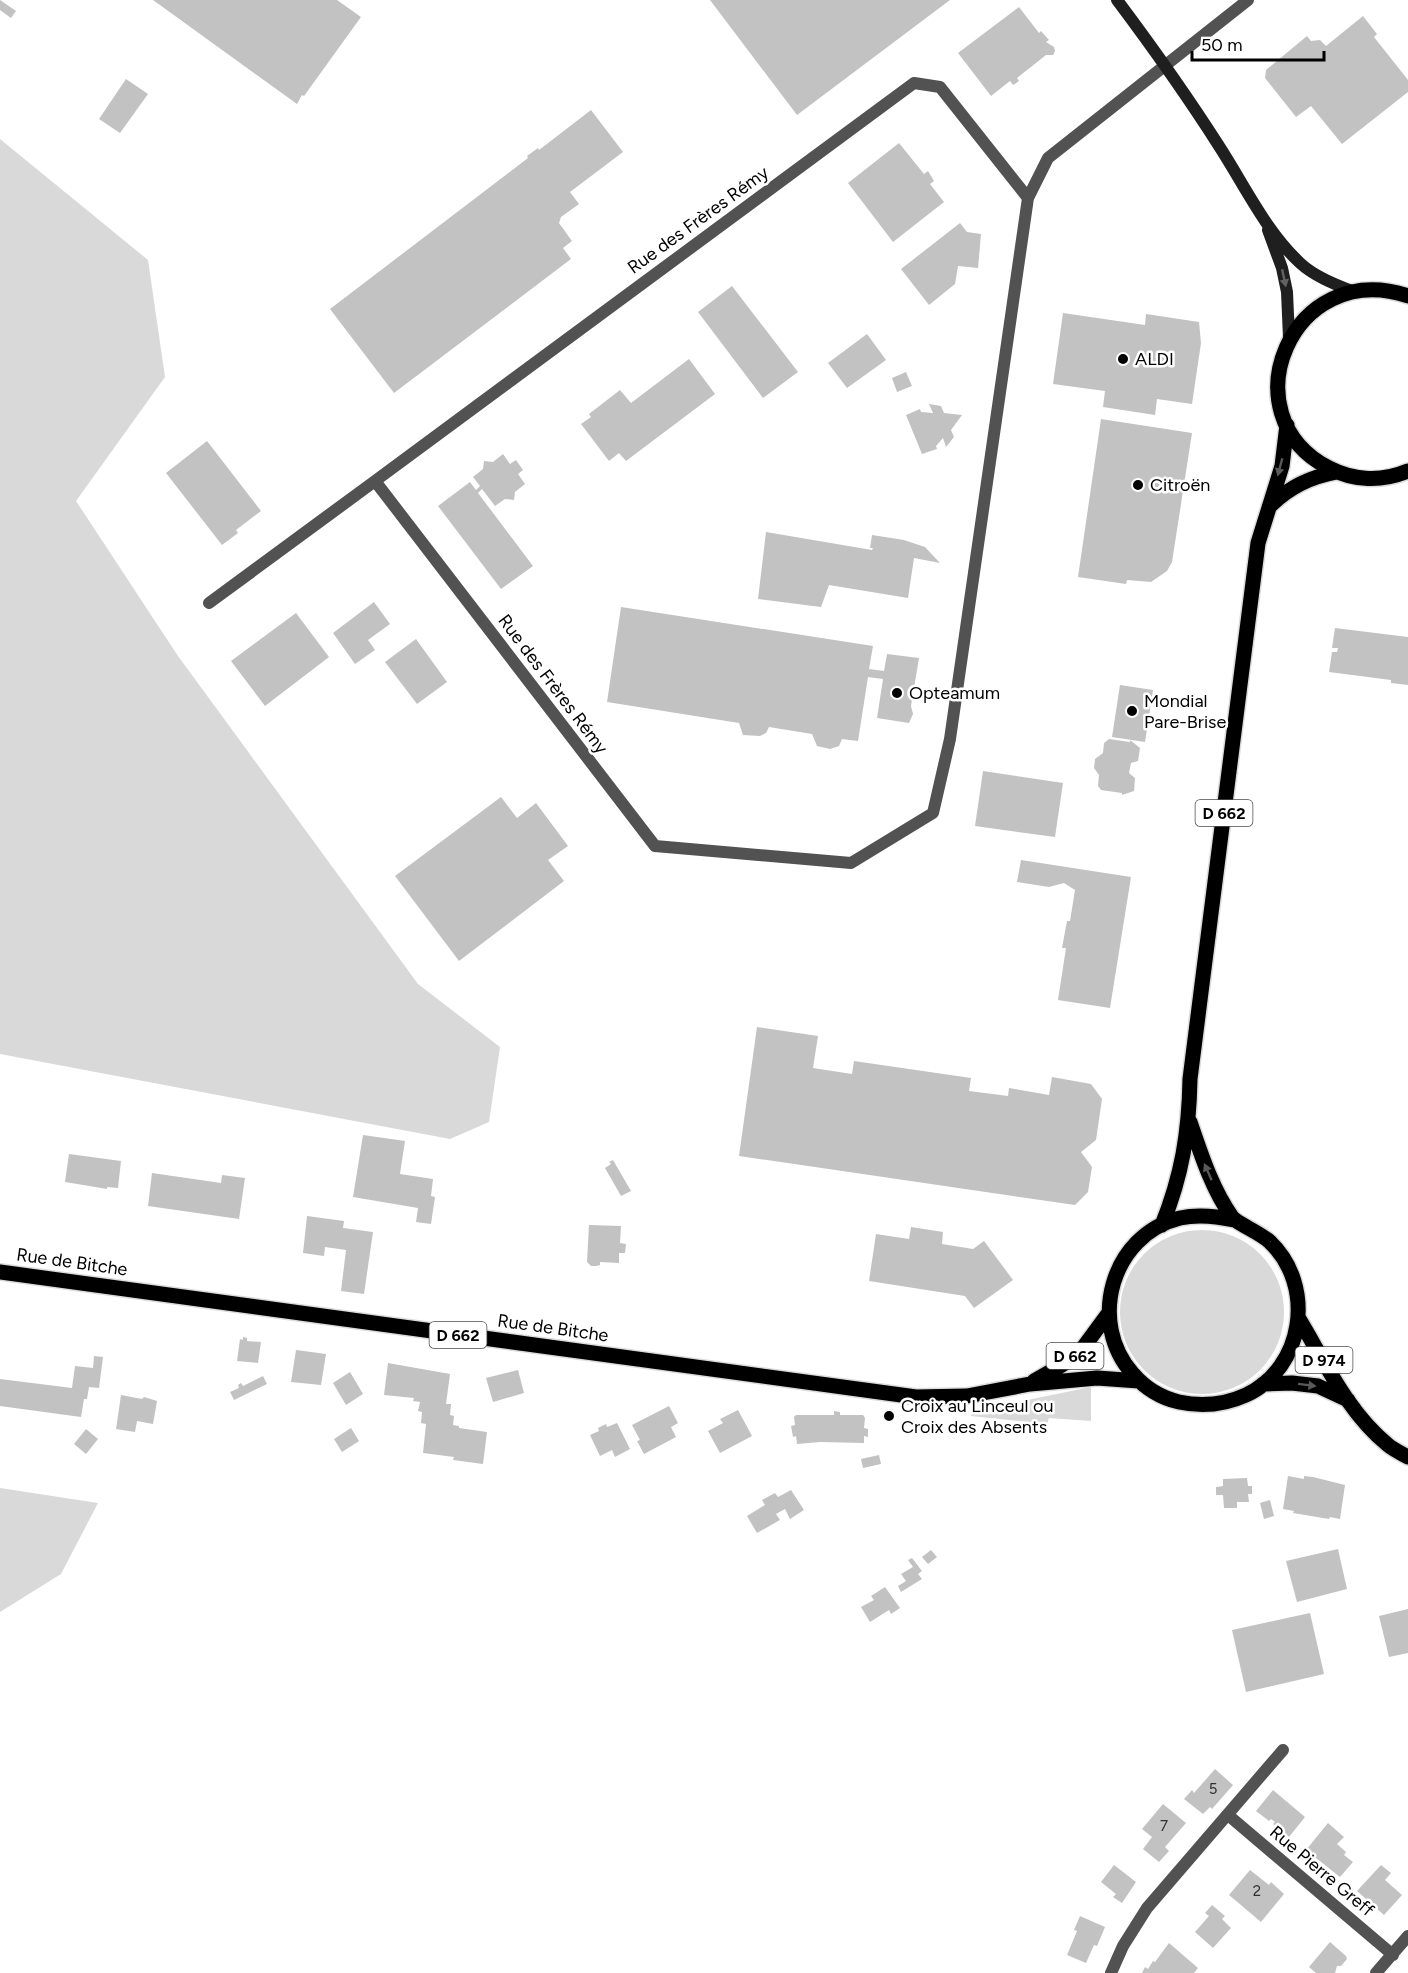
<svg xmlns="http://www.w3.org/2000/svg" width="1408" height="1973" font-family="Figtree,sans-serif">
<rect width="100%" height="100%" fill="#fff"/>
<!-- green -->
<path fill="#d9d9d9" d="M 0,139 L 148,260 L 165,377 L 76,501 L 178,656 L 418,984 L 500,1047 L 489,1122 L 450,1139 L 0,1054 Z
M1120 1312a82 82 0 1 1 164 0a82 82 0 1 1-164 0Z
M 1091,1387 L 1091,1421 L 1049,1418 L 1047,1424 L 971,1416 L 972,1411 Z
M 0,1488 L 98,1503 L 61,1574 L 0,1612 Z"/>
<!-- building -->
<path fill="#c2c2c2" d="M 0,0 L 16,11 L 11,18 L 0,10 Z
M 153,0 L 337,0 L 361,17 L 304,96 L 302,95 L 297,104 Z
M 710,0 L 950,0 L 797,115 Z
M 1019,7 L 1039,33 L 1041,31 L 1049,40 L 1046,42 L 1054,47 L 1055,51 L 1053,55 L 1046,55 L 1017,78 L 1019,81 L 1013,85 L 1010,81 L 991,96 L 958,53 Z
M 1363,16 L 1377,34 L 1374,37 L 1408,80 L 1408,92 L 1342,144 L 1311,106 L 1296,117 L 1265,78 L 1266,70 L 1307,36 L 1311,41 L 1320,40 L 1326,46 Z
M 126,79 L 148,94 L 120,133 L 99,119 Z
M 591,110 L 623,152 L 570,192 L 579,204 L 561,217 L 559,223 L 572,241 L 563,248 L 571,259 L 394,393 L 330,309 L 528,158 L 527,156 L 538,148 L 539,150 Z
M 899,143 L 924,174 L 928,171 L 934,181 L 930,184 L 944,202 L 893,242 L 848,183 Z
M 960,223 L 967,232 L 981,234 L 978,268 L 958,266 L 955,284 L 929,305 L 901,269 Z
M 732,286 L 798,372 L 763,398 L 698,312 Z
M 1063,313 L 1145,325 L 1146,314 L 1199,322 L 1201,343 L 1192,404 L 1157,399 L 1155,415 L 1103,407 L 1105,391 L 1053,384 Z
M 867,334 L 886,360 L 847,388 L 828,363 Z
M 689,359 L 715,394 L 626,461 L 619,453 L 609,461 L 581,424 L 591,417 L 589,414 L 620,390 L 631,403 Z
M 906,372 L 912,386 L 897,392 L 892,378 Z
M 929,404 L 941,406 L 944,413 L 962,415 L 951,430 L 954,437 L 946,447 L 943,438 L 936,446 L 937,449 L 922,454 L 906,415 L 920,409 L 921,412 L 933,413 Z
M 1101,419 L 1192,433 L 1172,562 L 1167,571 L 1151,582 L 1127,580 L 1126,584 L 1078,577 Z
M 207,441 L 261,511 L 236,530 L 238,533 L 222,545 L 166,473 Z
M 503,454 L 510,464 L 516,460 L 523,470 L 518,474 L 525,484 L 515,492 L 514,500 L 505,499 L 495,506 L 482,489 L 478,493 L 533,566 L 501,589 L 438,506 L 470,482 L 476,490 L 480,486 L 473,477 L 483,469 L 484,461 L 493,462 Z
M 766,532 L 872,550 L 873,548 L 870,548 L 872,535 L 904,540 L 925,547 L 940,563 L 914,558 L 908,598 L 829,585 L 821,607 L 758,599 Z
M 374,602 L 390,624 L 368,640 L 375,650 L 355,664 L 333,633 Z
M 621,607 L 873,646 L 869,669 L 884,671 L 887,654 L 919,658 L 911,706 L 913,714 L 909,723 L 877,718 L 883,679 L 868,677 L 858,741 L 842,739 L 839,746 L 830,749 L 817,746 L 812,734 L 769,727 L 766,733 L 760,736 L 743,735 L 739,723 L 607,702 Z
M 296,613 L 329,657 L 265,706 L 231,661 Z
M 1335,628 L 1408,637 L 1408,685 L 1391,683 L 1391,680 L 1329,672 L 1332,652 L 1337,652 L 1338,648 L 1332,648 Z
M 416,639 L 447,682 L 417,704 L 385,662 Z
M 1120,685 L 1153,690 L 1145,742 L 1112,737 Z
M 1109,739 L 1130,742 L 1130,740 L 1140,748 L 1138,761 L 1131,763 L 1129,773 L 1135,778 L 1134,791 L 1122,795 L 1122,793 L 1101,790 L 1098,786 L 1099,775 L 1094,768 L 1095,759 L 1103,753 L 1104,743 Z
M 983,771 L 1063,783 L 1055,837 L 975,826 Z
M 501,797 L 517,818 L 536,803 L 568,846 L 548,860 L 564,881 L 459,961 L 395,876 Z
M 1021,860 L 1131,877 L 1110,1008 L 1058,1000 L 1066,948 L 1062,948 L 1067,921 L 1070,921 L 1075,890 L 1064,883 L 1049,887 L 1017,882 Z
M 757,1027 L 818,1036 L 813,1068 L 852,1074 L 854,1061 L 971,1078 L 969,1091 L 1008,1096 L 1009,1088 L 1049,1095 L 1052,1077 L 1091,1084 L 1102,1099 L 1096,1140 L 1081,1152 L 1092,1167 L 1088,1192 L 1075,1205 L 739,1156 Z
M 363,1135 L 405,1141 L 400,1174 L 433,1179 L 431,1196 L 435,1197 L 431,1224 L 416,1222 L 418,1208 L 353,1197 Z
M 69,1154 L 121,1161 L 118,1188 L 107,1187 L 107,1189 L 65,1182 Z
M 613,1160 L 631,1191 L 621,1196 L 605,1168 L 611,1164 L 609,1162 Z
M 152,1173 L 221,1183 L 222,1175 L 245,1178 L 239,1219 L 148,1206 Z
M 307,1216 L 344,1221 L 343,1228 L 373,1232 L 364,1294 L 341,1291 L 346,1250 L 325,1247 L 324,1256 L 303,1253 Z
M 589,1225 L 621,1226 L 620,1243 L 626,1244 L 625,1253 L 619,1253 L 619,1263 L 600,1262 L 600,1265 L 596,1266 L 591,1266 L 587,1262 Z
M 911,1227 L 943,1232 L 942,1244 L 973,1249 L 984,1241 L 1013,1280 L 974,1308 L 965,1296 L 869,1281 L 876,1234 L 909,1239 Z
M 243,1337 L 247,1338 L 247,1341 L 261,1342 L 258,1363 L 237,1361 L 240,1339 L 243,1340 Z
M 296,1350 L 326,1354 L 321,1385 L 291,1382 Z
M 94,1356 L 103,1357 L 99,1388 L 89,1387 L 87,1399 L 84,1399 L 81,1417 L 0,1406 L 0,1379 L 72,1388 L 75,1366 L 93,1368 Z
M 388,1363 L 450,1374 L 446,1404 L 451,1404 L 450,1415 L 454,1416 L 453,1425 L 459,1426 L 459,1428 L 487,1432 L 483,1464 L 453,1460 L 454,1457 L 423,1453 L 426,1424 L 421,1423 L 422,1412 L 418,1411 L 420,1402 L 413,1401 L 414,1398 L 384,1395 Z
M 518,1370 L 524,1393 L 493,1402 L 486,1378 Z
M 350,1372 L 363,1394 L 346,1405 L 333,1383 Z
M 263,1376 L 267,1384 L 234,1400 L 230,1392 L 239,1388 L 238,1385 L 241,1383 L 243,1386 Z
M 121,1395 L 142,1399 L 144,1397 L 157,1401 L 153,1424 L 137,1421 L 135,1432 L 116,1429 Z
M 669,1406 L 678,1423 L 671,1427 L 676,1437 L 644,1454 L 637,1441 L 640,1440 L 632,1425 Z
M 738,1410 L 752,1436 L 720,1453 L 708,1431 L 723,1423 L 720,1419 Z
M 834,1411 L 840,1412 L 840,1415 L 863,1415 L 865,1418 L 864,1428 L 868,1429 L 868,1437 L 864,1436 L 864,1443 L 820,1442 L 797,1444 L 796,1436 L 793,1437 L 791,1426 L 795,1425 L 794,1417 L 796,1415 L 834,1415 Z
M 617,1423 L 630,1449 L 615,1457 L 612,1450 L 600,1456 L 590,1435 L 599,1431 L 598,1428 L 606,1424 L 607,1427 Z
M 351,1428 L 359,1441 L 342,1452 L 334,1439 Z
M 86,1429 L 98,1439 L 86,1454 L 74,1444 Z
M 879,1455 L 881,1464 L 863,1468 L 861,1459 Z
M 1288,1476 L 1304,1479 L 1304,1476 L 1313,1477 L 1345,1485 L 1340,1519 L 1330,1517 L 1329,1519 L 1293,1513 L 1294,1511 L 1283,1509 Z
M 1247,1478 L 1248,1486 L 1252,1486 L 1252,1494 L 1248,1494 L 1249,1502 L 1237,1502 L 1237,1508 L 1224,1508 L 1223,1495 L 1216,1495 L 1216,1487 L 1223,1486 L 1223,1479 Z
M 791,1490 L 804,1510 L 790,1519 L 785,1509 L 776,1514 L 780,1520 L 757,1533 L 747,1516 L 765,1505 L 762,1500 L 775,1493 L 778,1497 Z
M 1270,1500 L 1274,1516 L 1264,1519 L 1260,1503 Z
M 1338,1549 L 1347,1589 L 1297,1602 L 1286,1561 Z
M 931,1550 L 937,1557 L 928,1564 L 922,1557 Z
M 912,1558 L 922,1571 L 918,1574 L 922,1579 L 901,1592 L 898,1586 L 906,1581 L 901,1574 L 913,1567 L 908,1560 Z
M 885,1587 L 900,1608 L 891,1614 L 889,1610 L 870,1622 L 861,1607 L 874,1600 L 871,1596 Z
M 1408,1609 L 1408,1653 L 1389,1657 L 1379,1616 Z
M 1310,1613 L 1324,1674 L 1246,1692 L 1232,1630 Z
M 1215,1769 L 1233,1785 L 1212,1809 L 1210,1807 L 1203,1814 L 1184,1799 L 1192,1790 L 1194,1793 Z
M 1273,1790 L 1305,1817 L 1289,1837 L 1273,1824 L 1275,1822 L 1271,1819 L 1269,1821 L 1256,1811 Z
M 1163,1804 L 1186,1823 L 1165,1847 L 1169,1851 L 1159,1862 L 1143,1849 L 1152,1837 L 1142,1829 Z
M 1328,1823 L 1344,1837 L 1337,1844 L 1346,1852 L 1344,1855 L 1353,1862 L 1340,1877 L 1306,1850 Z
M 1114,1865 L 1136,1882 L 1122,1903 L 1113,1897 L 1116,1894 L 1101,1882 Z
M 1381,1865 L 1391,1873 L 1385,1880 L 1402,1895 L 1384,1915 L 1357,1891 Z
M 1250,1870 L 1269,1885 L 1271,1882 L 1284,1894 L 1261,1922 L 1229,1895 Z
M 1212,1905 L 1225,1916 L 1222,1919 L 1231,1928 L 1213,1948 L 1195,1932 L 1209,1916 L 1205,1913 Z
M 1080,1916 L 1105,1927 L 1097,1946 L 1094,1945 L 1086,1963 L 1067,1955 L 1077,1931 L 1074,1930 Z
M 1330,1942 L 1346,1956 L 1347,1959 L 1341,1966 L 1337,1966 L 1335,1973 L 1316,1973 L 1309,1967 Z
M 1169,1943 L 1198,1968 L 1194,1973 L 1142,1973 L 1145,1967 L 1148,1969 L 1153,1961 L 1155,1962 Z"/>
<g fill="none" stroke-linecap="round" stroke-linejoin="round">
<!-- primary casing -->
<g stroke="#dbdbdb" stroke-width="18">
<path id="primary" d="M 1408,296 C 1292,257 1226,415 1329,468 C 1354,481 1382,482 1408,471
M 1269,507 C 1289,487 1310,477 1337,472
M 1190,1122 C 1201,1154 1212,1189 1232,1217 C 1236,1223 1261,1233 1270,1242 C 1316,1286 1304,1368 1246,1395 C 1224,1405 1202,1407 1179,1402 C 1162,1398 1145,1388 1133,1374 C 1087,1323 1111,1235 1180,1218 C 1198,1214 1216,1216 1234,1220
M 1162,1225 C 1182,1175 1189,1133 1190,1079 L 1258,543 L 1282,466 L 1287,425
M 0,1272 L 916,1397 L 967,1396 L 1030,1384 L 1097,1378 L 1139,1381
M 1299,1319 C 1325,1362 1348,1413 1388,1445 C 1394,1450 1401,1453 1408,1457
M 1034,1381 L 1062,1365 L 1080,1352 L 1108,1314
M 1263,1384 L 1292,1383 L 1318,1386 L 1348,1400"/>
</g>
<!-- street -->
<path stroke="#525252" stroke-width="12" d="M 1028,198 L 940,87 L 914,83 L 375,481 L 655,846 L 851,863 L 933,813 L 950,739 L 1028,198 L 1048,158 L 1248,0
M 209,603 L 375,481
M 1228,1815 L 1393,1955
M 1111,1973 L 1123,1946 L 1147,1908 L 1283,1750
M 1376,1973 L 1408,1936"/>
<!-- secondary -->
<path stroke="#1f1f1f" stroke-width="12" d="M 1117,0 C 1153,48 1187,96 1219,146 C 1245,186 1265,230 1300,263 C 1314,276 1334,284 1352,291
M 1268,230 L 1282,268 L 1287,292 L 1289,338"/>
<!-- primary -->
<use href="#primary" stroke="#000" stroke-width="15"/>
</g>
<!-- one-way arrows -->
<defs><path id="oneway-solid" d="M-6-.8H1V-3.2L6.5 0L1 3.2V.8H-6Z" transform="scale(1.5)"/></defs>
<use fill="#626262" href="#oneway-solid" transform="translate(1284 278) rotate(78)"/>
<g fill="#595959">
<use href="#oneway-solid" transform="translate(1280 467) rotate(105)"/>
<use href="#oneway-solid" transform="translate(1208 1172) rotate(-114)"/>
<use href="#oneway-solid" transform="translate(1307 1385) rotate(7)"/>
</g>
<!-- markers -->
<g fill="#000" stroke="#fff" stroke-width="2">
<circle cx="1123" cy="359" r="6"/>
<circle cx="1138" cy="485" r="6"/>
<circle cx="897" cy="693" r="6"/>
<circle cx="1132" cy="711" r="6"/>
<circle cx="889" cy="1416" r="6"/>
</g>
<g text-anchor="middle" stroke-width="5" stroke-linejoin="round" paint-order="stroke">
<!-- number labels -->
<g font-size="15" fill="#303030">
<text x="1213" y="1794">5</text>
<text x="1164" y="1831">7</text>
<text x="1257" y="1896">2</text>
</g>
<!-- shield labels -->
<g fill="#fff" stroke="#4c4c4c" stroke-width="1.5">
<rect x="1195.5" y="800" width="57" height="26" rx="4.5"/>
<rect x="429.5" y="1322" width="57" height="26" rx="4.5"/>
<rect x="1046.5" y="1343" width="57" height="26" rx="4.5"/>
<rect x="1295.5" y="1347" width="57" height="26" rx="4.5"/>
</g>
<g font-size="16" font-weight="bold" fill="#000">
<text x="1224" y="819">D 662</text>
<text x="458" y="1341">D 662</text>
<text x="1075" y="1362">D 662</text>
<text x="1324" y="1366">D 974</text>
</g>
<!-- street labels -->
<g font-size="18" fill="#000" stroke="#fff">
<text transform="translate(698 220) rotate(-36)" y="6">Rue des Frères Rémy</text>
<text transform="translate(553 684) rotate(53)" y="6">Rue des Frères Rémy</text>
<text transform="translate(72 1262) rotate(8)" y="6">Rue de Bitche</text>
<text transform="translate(553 1328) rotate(8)" y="6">Rue de Bitche</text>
<text transform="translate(1322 1871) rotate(40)" y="6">Rue Pierre Greff</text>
</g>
<!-- poi labels -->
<g font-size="18" fill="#000" stroke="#fff" text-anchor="start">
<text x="1135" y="365">ALDI</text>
<text x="1150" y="491">Citroën</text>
<text x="909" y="699">Opteamum</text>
<text x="1144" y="707">Mondial<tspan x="1144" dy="21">Pare-Brise</tspan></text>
<text x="901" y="1412">Croix au Linceul ou<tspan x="901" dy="21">Croix des Absents</tspan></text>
</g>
</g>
<!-- scale -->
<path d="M1192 51v9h132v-9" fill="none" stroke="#000000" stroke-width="3"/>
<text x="1201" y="51" font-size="18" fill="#000000" stroke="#ffffff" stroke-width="4.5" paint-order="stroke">50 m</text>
</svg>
